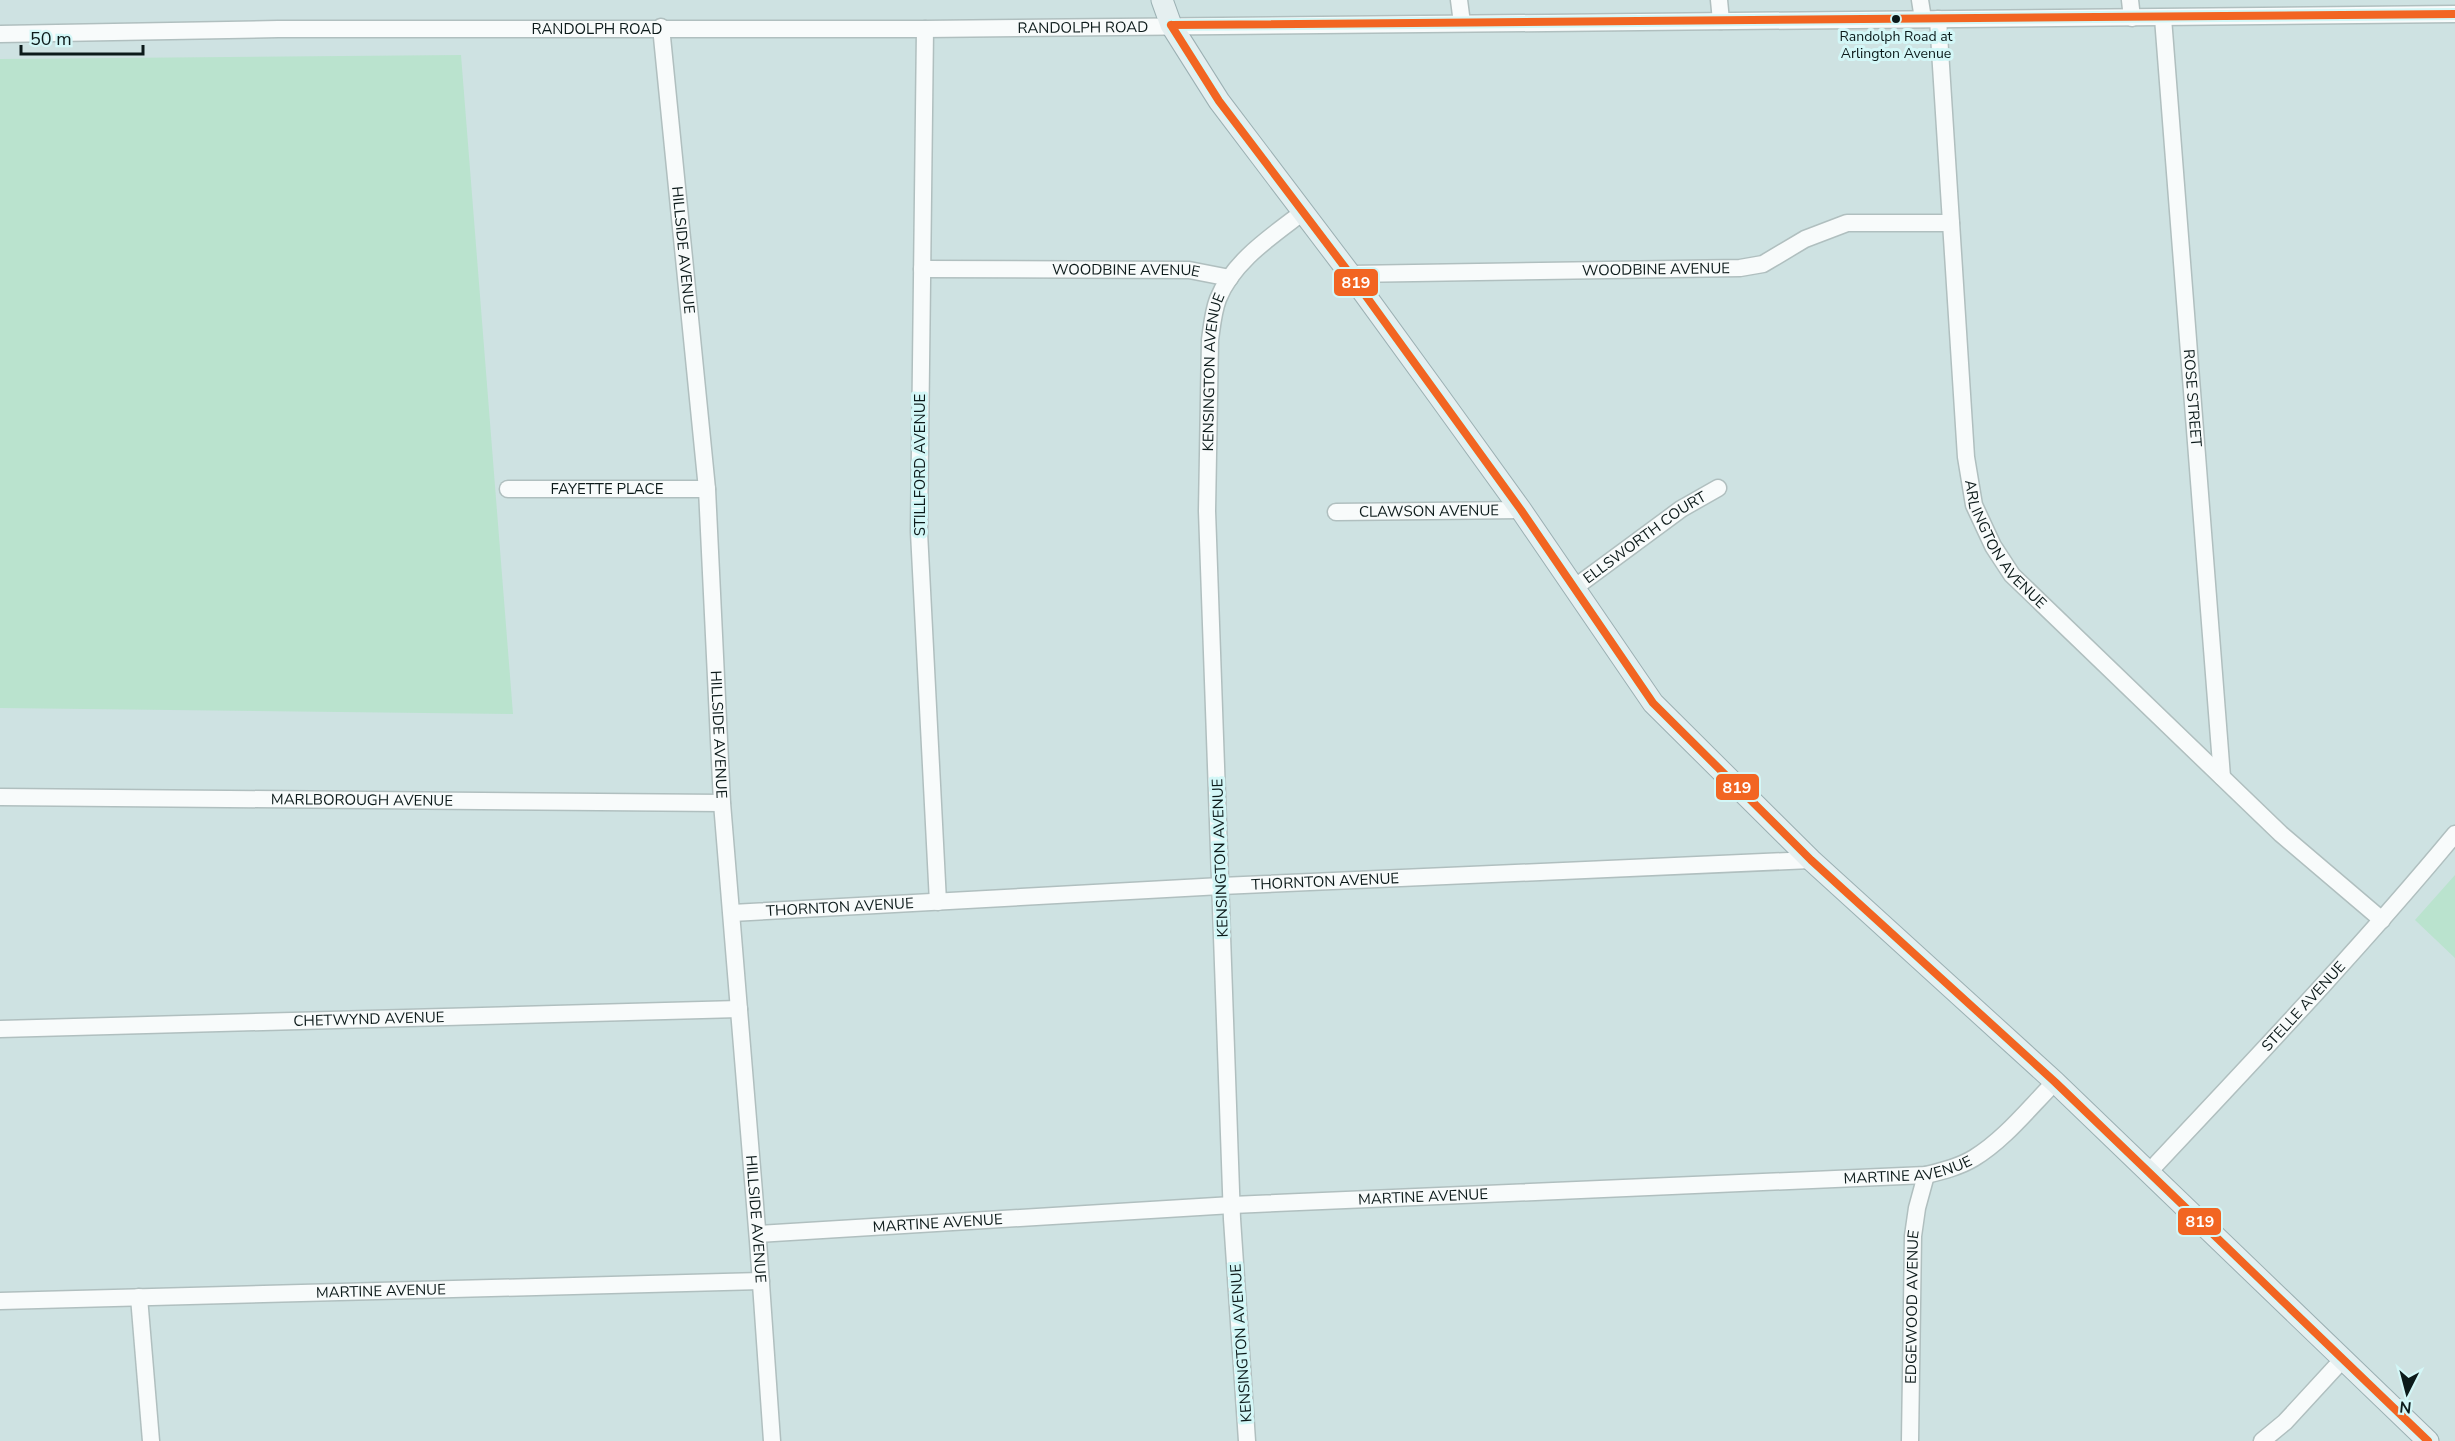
<svg xmlns="http://www.w3.org/2000/svg" width="2455" height="1441" font-family="'Nunito Sans',sans-serif">
<rect width="100%" height="100%" fill="#cee2e2"/>
<!-- green -->
<path fill="#bae3ce" d="M 461,55 L 513,714 L 0,708 L 0,59 Z
M 2455,875 L 2455,958 L 2415,920 Z"/>
<g fill="none" stroke-linecap="round" stroke-linejoin="round">
<!-- minor casing -->
<g stroke="#b0bfbf" stroke-width="19">
<g id="minor">
<path d="M 1459,0 L 1462,23"/>
<path d="M 1719,0 L 1721,21"/>
<path d="M 1920,0 L 1923,19"/>
<path d="M 2130,0 L 2132,18"/>
<path id="s1" d="M 2163,18 L 2222,777"/>
<path id="s2" d="M 1938,19 L 1966,457 L 1974,505 L 1993,546 L 2012,575 L 2281,834 L 2382,920"/>
<path id="s3" d="M 661,27 L 707,489 L 722,803 L 758,1241 L 772,1441"/>
<path d="M 925,29 L 919,532 L 938,902"/>
<path id="s4" d="M 0,34 L 278,29 L 925,29 L 2455,14"/>
<path id="s5" d="M 922,269 L 1189,270 L 1230,278"/>
<path id="s6" d="M 1350,274 L 1740,268 L 1763,264 L 1805,239 L 1847,223 L 1951,223"/>
<path id="s7" d="M 508,489 L 707,489"/>
<path id="s8" d="M 1336,512 L 1521,510"/>
<path id="s9" d="M 1574,588 L 1681,509 L 1718,488"/>
<path id="s10" d="M 0,797 L 722,803"/>
<path id="s11" d="M 732,913 L 1221,886 L 1811,860"/>
<path id="s12" d="M 0,1029 L 739,1009"/>
<path id="s13" d="M 2148,1173 C 2252,1062 2357,952 2455,834"/>
<path id="s14" d="M 758,1234 L 1232,1205 L 1926,1175 C 1942,1171 1959,1167 1974,1158 C 2005,1139 2029,1108 2055,1082"/>
<path d="M 139,1297 L 151,1441"/>
<path id="s15" d="M 0,1301 L 761,1281"/>
<path id="s16" d="M 1247,1441 L 1232,1219 L 1207,511 L 1210,340 C 1212,326 1213,312 1218,299 C 1233,261 1272,236 1303,212"/>
<path id="s17" d="M 1910,1441 L 1913,1236 L 1917,1208 L 1926,1175"/>
<path d="M 2262,1441 L 2285,1422 L 2343,1359"/>
</g>
</g>
<!-- major casing -->
<g stroke="#9bb0b3" stroke-width="23">
<path id="major" d="M 1162,0 L 1171,25 L 1219,101 L 1350,274 L 1438,395 L 1521,510 L 1653,703 L 1811,860 L 2055,1082 L 2428,1441"/>
</g>
<!-- minor -->
<use href="#minor" stroke="#f8fbfb" stroke-width="16"/>
<!-- major -->
<use href="#major" stroke="#e5eff0" stroke-width="21"/>
<!-- bus-1 casing -->
<g stroke="#d3f7f7" stroke-width="12">
<path id="bus-1" d="M 1171,25 L 1219,101 L 1350,274 L 1521,510 L 1653,703 L 1811,860 L 2055,1082 L 2428,1441
M 1171,25 L 2455,14"/>
</g>
<!-- bus-1 -->
<use href="#bus-1" stroke="#f26522" stroke-width="8"/>
</g>
<!-- markers -->
<circle fill="#0c1a1a" stroke="#d3f7f7" stroke-width="2" cx="1896" cy="19" r="5"/>
<g text-anchor="middle" stroke-width="6" stroke-linejoin="round" paint-order="stroke">
<!-- bus labels -->
<g font-size="14" fill="#0c1a1a" stroke="#d3f7f7">
<text x="1896" y="41">Randolph Road at<tspan x="1896" dy="17">Arlington Avenue</tspan></text>
</g>
<!-- street labels -->
<g font-size="15" fill="#0c1a1a" stroke="#d3f7f7">
<text dy="5" stroke="none"><textPath href="#s4" startOffset="1083">RANDOLPH ROAD</textPath></text>
<text dy="5" stroke="none"><textPath href="#s4" startOffset="597">RANDOLPH ROAD</textPath></text>
<text dy="5" stroke="none"><textPath href="#s3" startOffset="224">HILLSIDE AVENUE</textPath></text>
<text dy="5" stroke="none"><textPath href="#s6" startOffset="306">WOODBINE AVENUE</textPath></text>
<text dy="5" stroke="none"><textPath href="#s5" startOffset="204">WOODBINE AVENUE</textPath></text>
<text dy="5" stroke="none"><textPath href="#s16" startOffset="1070">KENSINGTON AVENUE</textPath></text>
<text dy="5" stroke="none"><textPath href="#s1" startOffset="381">ROSE STREET</textPath></text>
<text transform="translate(920 465) rotate(-90)" y="5">STILLFORD AVENUE</text>
<text dy="5" stroke="none"><textPath href="#s7" startOffset="99">FAYETTE PLACE</textPath></text>
<text dy="5" stroke="none"><textPath href="#s8" startOffset="93">CLAWSON AVENUE</textPath></text>
<text dy="5" stroke="none"><textPath href="#s9" startOffset="87">ELLSWORTH COURT</textPath></text>
<text dy="5" stroke="none"><textPath href="#s2" startOffset="537">ARLINGTON AVENUE</textPath></text>
<text dy="5" stroke="none"><textPath href="#s3" startOffset="710">HILLSIDE AVENUE</textPath></text>
<text dy="5" stroke="none"><textPath href="#s10" startOffset="362">MARLBOROUGH AVENUE</textPath></text>
<text transform="translate(1220 858) rotate(-92)" y="5">KENSINGTON AVENUE</text>
<text dy="5" stroke="none"><textPath href="#s11" startOffset="594">THORNTON AVENUE</textPath></text>
<text dy="5" stroke="none"><textPath href="#s11" startOffset="108">THORNTON AVENUE</textPath></text>
<text dy="5" stroke="none"><textPath href="#s13" startOffset="228">STELLE AVENUE</textPath></text>
<text dy="5" stroke="none"><textPath href="#s12" startOffset="369">CHETWYND AVENUE</textPath></text>
<text dy="5" stroke="none"><textPath href="#s14" startOffset="1152">MARTINE AVENUE</textPath></text>
<text dy="5" stroke="none"><textPath href="#s14" startOffset="666">MARTINE AVENUE</textPath></text>
<text dy="5" stroke="none"><textPath href="#s3" startOffset="1196">HILLSIDE AVENUE</textPath></text>
<text dy="5" stroke="none"><textPath href="#s14" startOffset="180">MARTINE AVENUE</textPath></text>
<text dy="5" stroke="none"><textPath href="#s15" startOffset="381">MARTINE AVENUE</textPath></text>
<text dy="5" stroke="none"><textPath href="#s17" startOffset="134">EDGEWOOD AVENUE</textPath></text>
<text transform="translate(1241 1343) rotate(-94)" y="5">KENSINGTON AVENUE</text>
</g>
</g>
<g stroke="#d3f7f7" stroke-width="2">
<rect x="1333" y="268" width="46" height="29" rx="6" fill="#f26522"/>
<rect x="1715" y="773" width="45" height="28" rx="6" fill="#f26522"/>
<rect x="2177" y="1207" width="45" height="29" rx="6" fill="#f26522"/>
</g>
<g font-size="16" text-anchor="middle" font-weight="bold" fill="#fff">
<text x="1356" y="288">819</text>
<text x="1737" y="793">819</text>
<text x="2200" y="1227">819</text>
</g>
<!-- north arrow -->
<g transform="translate(2407 1393) rotate(186)" stroke="#d3f7f7" stroke-width="4.5" paint-order="stroke">
<path d="M0-4.5L10 22L0 15L-10 22Z" fill="#0c1a1a"/>
<text y="-9" font-size="16" font-weight="bold" text-anchor="middle" fill="#0c1a1a">N</text>
</g>
<!-- scale -->
<path d="M21 45v9h122v-9" fill="none" stroke="#0c1a1a" stroke-width="3"/>
<text x="30" y="45" font-size="18" fill="#0c1a1a" stroke="#d3f7f7" stroke-width="4.5" paint-order="stroke">50 m</text>
</svg>
